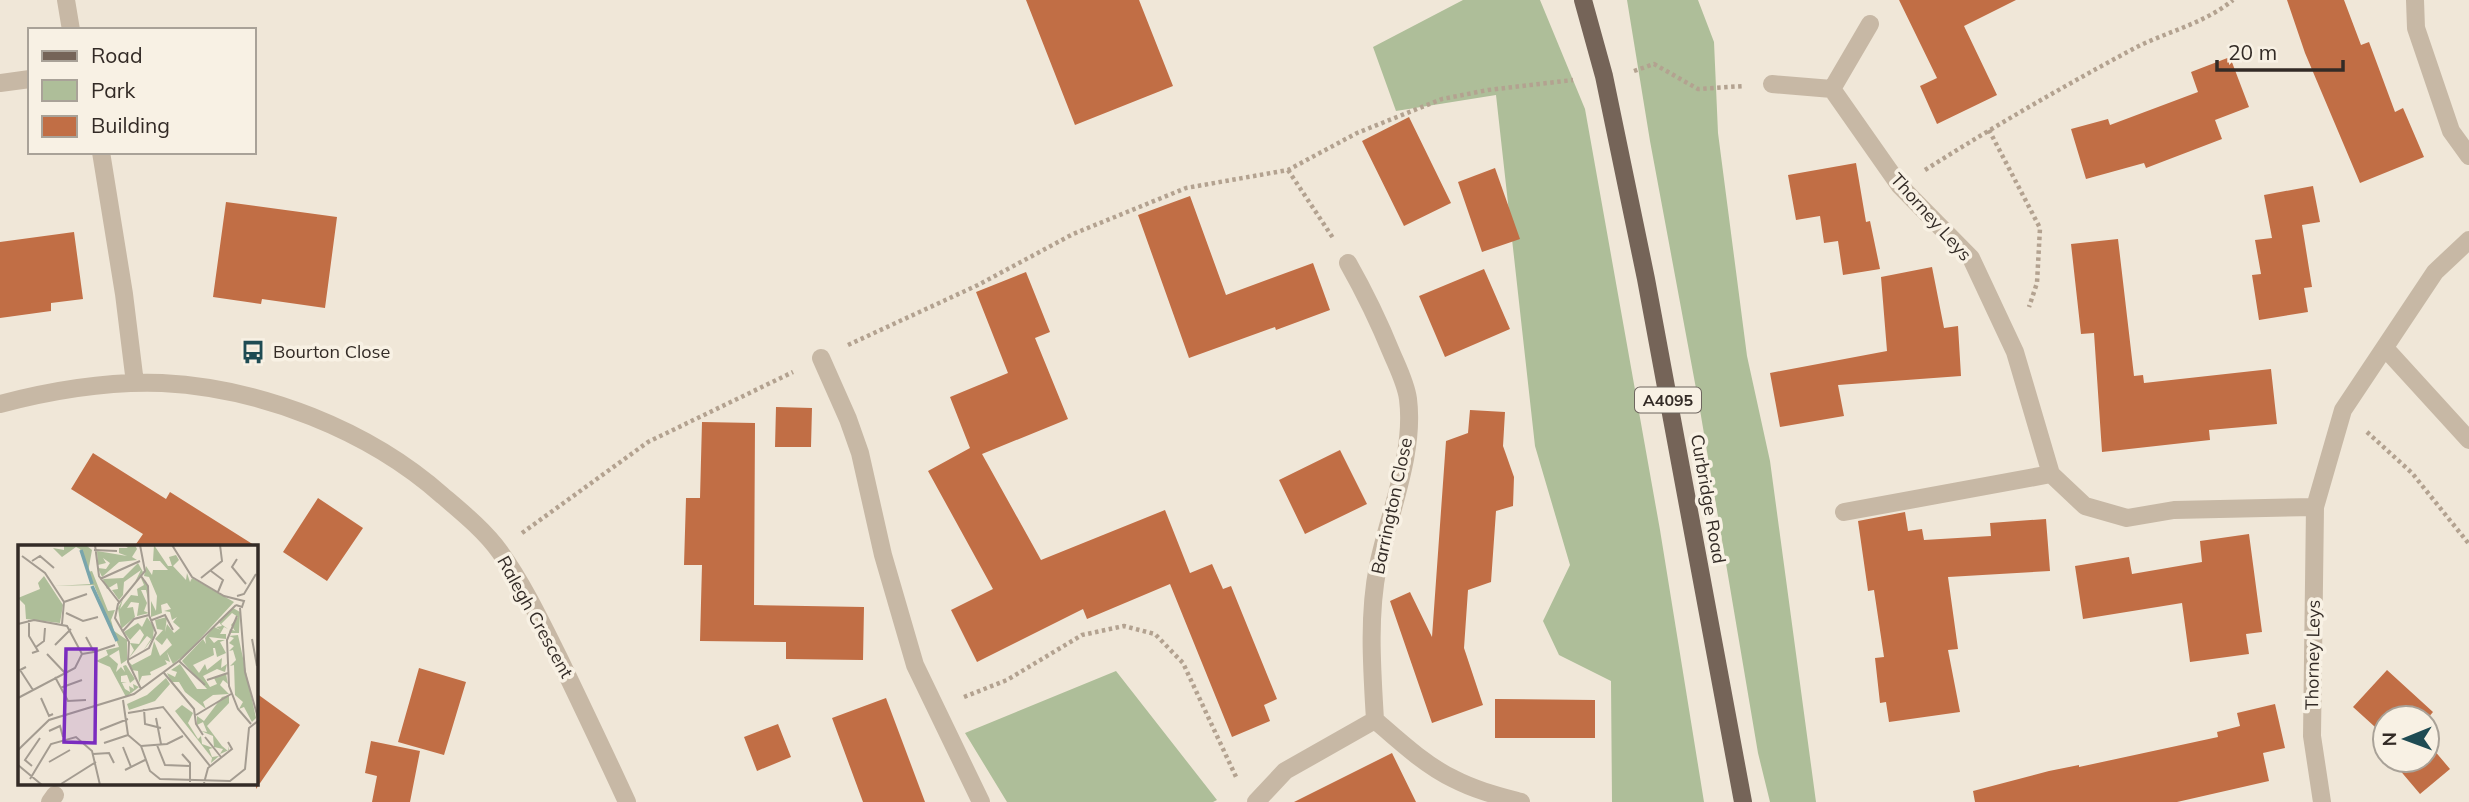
<svg xmlns="http://www.w3.org/2000/svg" width="2469" height="802" font-family="Mulish,sans-serif">
<rect width="100%" height="100%" fill="#f0e7d8"/>
<!-- green -->
<path fill="#aebe99" d="M 1463,0 L 1540,0 L 1585,109 L 1660,530 L 1704,802 L 1612,802 L 1611,681 L 1559,655 L 1543,621 L 1570,565 L 1535,446 L 1496,95 L 1396,111 L 1373,47 Z
M 1627,0 L 1698,0 L 1714,42 L 1718,133 L 1747,356 L 1770,461 L 1816,802 L 1770,802 L 1758,753 L 1700,410 L 1650,141 Z
M 1116,671 L 1217,800 L 1213,802 L 1007,802 L 965,733 Z"/>
<!-- building -->
<path fill="#c16e45" d="M 1026,0 L 1139,0 L 1173,86 L 1075,125 Z
M 1899,0 L 2016,0 L 1964,26 L 1997,95 L 1937,124 L 1920,86 L 1937,78 Z
M 2287,0 L 2344,0 L 2361,45 L 2369,42 L 2395,112 L 2403,108 L 2424,157 L 2360,183 L 2305,53 Z
M 2230,57 L 2249,107 L 2215,120 L 2222,139 L 2146,168 L 2144,163 L 2086,179 L 2071,129 L 2108,119 L 2110,125 L 2198,92 L 2191,72 Z
M 1409,117 L 1451,203 L 1404,226 L 1362,141 Z
M 1856,163 L 1866,222 L 1870,221 L 1880,269 L 1843,275 L 1838,241 L 1824,243 L 1820,216 L 1796,220 L 1788,175 Z
M 1495,168 L 1520,239 L 1482,252 L 1458,182 Z
M 2313,186 L 2320,222 L 2302,225 L 2312,287 L 2304,288 L 2308,312 L 2259,320 L 2252,275 L 2261,274 L 2255,240 L 2272,238 L 2264,195 Z
M 1190,196 L 1226,295 L 1313,263 L 1330,310 L 1276,330 L 1275,327 L 1189,358 L 1138,215 Z
M 226,202 L 337,217 L 325,308 L 262,299 L 261,304 L 213,297 Z
M 74,232 L 83,299 L 51,303 L 51,311 L 0,318 L 0,242 Z
M 2118,239 L 2134,376 L 2143,375 L 2144,383 L 2271,369 L 2277,424 L 2209,430 L 2210,440 L 2102,452 L 2094,333 L 2081,334 L 2071,244 Z
M 1932,267 L 1944,328 L 1958,326 L 1961,376 L 1838,385 L 1844,416 L 1780,427 L 1770,373 L 1887,351 L 1881,277 Z
M 1484,269 L 1510,329 L 1445,357 L 1419,296 Z
M 1026,272 L 1050,332 L 1035,338 L 1068,419 L 982,454 L 1041,560 L 1165,510 L 1190,573 L 1212,564 L 1223,589 L 1231,586 L 1277,699 L 1264,705 L 1270,721 L 1232,737 L 1170,584 L 1087,619 L 1083,609 L 977,662 L 951,610 L 993,589 L 928,471 L 970,448 L 950,397 L 1008,373 L 976,292 Z
M 776,407 L 812,408 L 811,447 L 775,447 Z
M 1470,410 L 1505,412 L 1503,446 L 1514,477 L 1513,506 L 1496,511 L 1491,582 L 1468,590 L 1464,648 L 1483,705 L 1432,723 L 1390,601 L 1410,592 L 1432,637 L 1446,441 L 1468,433 Z
M 702,422 L 755,423 L 754,605 L 864,607 L 863,660 L 786,659 L 786,642 L 700,641 L 702,565 L 684,565 L 686,498 L 700,498 Z
M 1340,450 L 1367,504 L 1305,534 L 1279,480 Z
M 93,453 L 166,499 L 170,492 L 257,547 L 134,547 L 143,534 L 71,489 Z
M 318,498 L 363,528 L 327,581 L 283,552 Z
M 1905,512 L 1908,531 L 1922,529 L 1924,540 L 1991,536 L 1990,523 L 2046,519 L 2050,571 L 1948,577 L 1958,649 L 1948,650 L 1960,712 L 1889,722 L 1886,702 L 1880,703 L 1875,658 L 1884,657 L 1874,590 L 1868,591 L 1858,521 Z
M 2249,534 L 2262,632 L 2246,634 L 2249,654 L 2190,662 L 2182,603 L 2083,619 L 2075,566 L 2129,557 L 2132,574 L 2202,562 L 2200,541 Z
M 419,668 L 466,682 L 444,755 L 398,742 Z
M 2387,670 L 2433,712 L 2427,719 L 2385,718 L 2385,736 L 2353,707 Z
M 256,693 L 300,725 L 256,789 Z
M 886,698 L 925,802 L 863,802 L 832,718 Z
M 1495,699 L 1595,700 L 1595,738 L 1495,738 Z
M 2275,704 L 2285,748 L 2263,753 L 2269,781 L 2177,802 L 1975,802 L 1973,791 L 2049,771 L 2079,765 L 2079,767 L 2218,737 L 2217,732 L 2240,726 L 2237,713 Z
M 778,724 L 791,757 L 757,771 L 744,737 Z
M 371,741 L 420,751 L 410,802 L 372,802 L 377,776 L 365,773 Z
M 2428,743 L 2450,769 L 2420,794 L 2398,768 L 2408,760 L 2427,760 Z
M 1392,753 L 1416,802 L 1294,802 Z"/>
<g fill="none" stroke-linecap="round" stroke-linejoin="round">
<!-- path -->
<path stroke="#b3a290" stroke-width="4.5" stroke-dasharray="3.5 3.5" stroke-linecap="butt" d="M 1634,71 L 1654,64 L 1698,89 L 1744,86
M 1989,130 L 2040,228 L 2037,283 L 2029,307
M 1288,170 L 1333,238
M 1925,170 C 1993,127 2062,87 2133,49 C 2165,32 2204,24 2233,0
M 848,345 L 978,285 L 1073,234 L 1186,188 L 1288,170 L 1357,133 L 1442,99 L 1488,90 L 1573,80
M 2367,432 L 2412,473 L 2469,544
M 522,533 L 648,442 L 793,372
M 964,697 L 1007,680 L 1082,635 L 1124,626 L 1155,634 L 1183,663 L 1237,779"/>
<!-- minor -->
<path stroke="#c7b8a5" stroke-width="18" d="M 66,0 L 71,30
M 2415,0 L 2416,28 L 2451,131 L 2469,156
M 1870,24 L 1832,89 L 1900,186 L 1971,258 L 2015,352 L 2051,474
M 0,83 L 30,79
M 1772,84 L 1832,89
M 101,152 L 124,294 L 135,383
M 2385,348 L 2469,440
M 821,358 L 848,419 L 860,453 L 883,555 L 915,665 L 981,802
M 0,404 C 53,390 107,381 162,383 C 261,388 369,430 443,496 C 463,513 485,531 500,552 C 523,584 541,622 559,658 C 582,706 605,754 627,802
M 1844,512 L 2051,474 L 2085,506 L 2127,518 L 2174,510 L 2315,507
M 1375,720 C 1398,740 1426,766 1454,779 C 1475,790 1499,796 1521,802
M 50,802 L 55,795
M 1256,802 L 1285,771 L 1375,720 C 1372,669 1368,616 1378,566 C 1389,513 1415,453 1408,399 C 1406,384 1398,368 1392,354 C 1379,322 1365,293 1348,263
M 2322,802 L 2312,736 L 2315,507 L 2343,410 L 2435,272 L 2469,240"/>
<!-- primary -->
<path stroke="#756458" stroke-width="18" d="M 1583,0 L 1604,76 L 1646,279 L 1743,802"/>
</g>
<!-- icons -->
<defs>
<g id="bus-bare" transform="scale(1.89)"><path d="M-5-6H5V4H4V6H2V4H-2V6H-4V4H-5ZM-3.5-4V0h7V-4ZM-3.5 1.2v1.5H-2V1.2ZM2 1.2v1.5H3.5V1.2Z" fill="#1e4b53" stroke="#f8f1e4" stroke-width="2.5" paint-order="stroke"/></g>
</defs>
<g fill-rule="evenodd">
<use href="#bus-bare" x="253" y="352"/>
</g>
<g text-anchor="middle" stroke-width="7" stroke-linejoin="round" paint-order="stroke">
<!-- shield labels -->
<rect fill="#f8f1e4" stroke="#6e665f" stroke-width="2" x="1635" y="387.5" width="66" height="25" rx="5"/>
<g font-size="16" font-weight="bold" fill="#332b26">
<text x="1668" y="406">A4095</text>
</g>
<!-- street labels -->
<g font-size="18" fill="#332b26" stroke="#f8f1e4">
<text transform="translate(1931 217) rotate(48)" y="6">Thorney Leys</text>
<text transform="translate(1708 499) rotate(80)" y="6">Curbridge Road</text>
<text transform="translate(1392 506) rotate(-78)" y="6">Barrington Close</text>
<text transform="translate(535 617) rotate(61)" y="6">Ralegh Crescent</text>
<text transform="translate(2313 655) rotate(-89)" y="6">Thorney Leys</text>
</g>
<!-- poi labels -->
<g font-size="18" fill="#332b26" stroke="#f8f1e4" text-anchor="start">
<text x="273" y="358">Bourton Close</text>
</g>
</g>
<!-- overview -->
<g transform="translate(18 545)">
<rect width="240" height="240" fill="#f0e7d8"/>
<path d="M 46,0 L 73,0 L 69,1 L 74,5 L 70,27 L 74,26 L 90,66 L 97,65 L 93,75 L 96,86 L 109,95 L 109,115 L 103,119 L 101,105 L 91,111 L 100,119 L 98,127 L 103,122 L 107,127 L 105,121 L 108,120 L 117,134 L 112,138 L 109,130 L 103,131 L 103,137 L 109,138 L 104,138 L 107,144 L 112,147 L 111,141 L 116,144 L 115,139 L 121,142 L 108,152 L 92,122 L 78,116 L 90,110 L 88,105 L 101,102 L 76,40 L 36,41 L 73,39 L 62,4 L 58,2 L 44,12 L 35,3 L 46,5 ZM 106,0 L 117,0 L 119,4 L 114,12 L 119,15 L 101,17 L 84,32 L 80,23 L 88,24 L 92,18 L 85,13 L 88,18 L 80,20 L 79,6 L 109,11 L 101,8 L 101,3 L 110,3 ZM 136,0 L 150,21 L 154,21 L 151,12 L 158,10 L 161,15 L 155,21 L 168,35 L 169,28 L 172,37 L 174,33 L 216,57 L 169,108 L 155,119 L 149,107 L 152,117 L 147,115 L 149,119 L 132,127 L 133,130 L 124,131 L 121,138 L 120,126 L 114,125 L 111,117 L 114,120 L 133,110 L 136,96 L 142,111 L 154,100 L 149,93 L 144,100 L 137,94 L 145,85 L 139,84 L 137,75 L 149,72 L 147,87 L 149,79 L 156,88 L 162,83 L 155,77 L 159,72 L 154,75 L 152,67 L 146,66 L 153,64 L 149,58 L 143,60 L 144,68 L 133,72 L 133,56 L 138,66 L 139,51 L 131,32 L 126,31 L 128,21 L 134,30 L 135,25 L 150,25 L 142,16 L 135,16 ZM 120,18 L 125,27 L 117,37 L 123,25 L 106,37 L 105,50 L 101,55 L 94,45 L 100,44 L 99,38 L 89,44 L 85,34 L 105,33 ZM 26,31 L 45,60 L 42,78 L 8,74 L 7,60 L 0,53 L 22,44 L 20,38 ZM 123,33 L 128,36 L 129,40 L 131,59 L 128,45 L 123,45 L 129,58 L 126,66 L 131,68 L 132,62 L 131,68 L 119,71 L 121,58 L 113,57 L 109,63 L 115,62 L 117,72 L 103,84 L 100,63 L 105,54 L 102,64 L 113,50 L 120,51 L 119,44 L 126,40 ZM 215,63 L 222,67 L 221,88 L 211,88 L 212,84 L 217,86 L 213,80 L 220,72 L 214,68 L 203,79 L 210,84 L 206,82 L 202,89 L 208,89 L 208,94 L 191,92 L 196,98 L 200,95 L 207,95 L 202,97 L 208,108 L 199,112 L 197,103 L 195,103 L 196,110 L 175,120 L 181,128 L 187,119 L 189,125 L 204,113 L 203,123 L 209,119 L 207,127 L 199,124 L 185,131 L 192,142 L 199,139 L 196,133 L 208,129 L 210,139 L 205,135 L 202,140 L 211,149 L 195,150 L 185,157 L 188,164 L 167,147 L 161,137 L 153,137 L 149,128 L 157,132 L 159,127 L 153,125 L 162,119 L 179,144 L 189,144 L 164,116 L 185,94 L 188,99 L 187,93 L 199,77 L 196,82 L 203,85 L 198,82 L 204,81 L 200,76 ZM 129,72 L 136,82 L 135,93 L 125,106 L 133,94 L 129,91 L 111,113 L 116,105 L 112,98 L 121,99 L 126,90 L 122,84 L 112,95 L 106,87 L 120,78 L 124,82 ZM 220,90 L 238,173 L 234,177 L 226,162 L 221,164 L 225,157 L 217,150 L 216,120 L 212,121 L 218,115 L 215,105 L 211,106 L 216,101 L 211,98 L 216,93 L 211,91 ZM 148,133 L 152,139 L 137,156 L 111,165 L 109,159 L 129,150 ZM 211,150 L 211,158 L 189,181 L 204,201 L 210,206 L 211,201 L 211,205 L 202,209 L 205,204 L 196,202 L 195,191 L 183,186 L 189,187 L 185,177 L 179,180 L 179,171 L 186,176 L 204,152 ZM 164,160 L 175,168 L 170,178 L 180,194 L 183,191 L 184,199 L 195,203 L 191,204 L 194,212 L 201,211 L 193,218 L 194,213 L 157,166 Z" fill="#aebe99"/>
<path fill="none" stroke="#79a5ac" stroke-width="3.5" d="M 63,5 L 74,39M 74,41 L 99,96"/>
<path fill="none" stroke="#a49c91" stroke-width="2" d="M 77,0 L 81,31 L 101,57M 122,0 L 127,26 L 100,59 L 97,73 L 111,97 L 110,117 L 123,144M 154,0 L 174,32 L 206,51 L 226,56 L 224,62 L 218,60M 76,5 L 99,6M 4,11 L 27,28 L 46,57 L 44,79M 219,14 L 214,22 L 228,39M 14,16 L 22,11 L 36,23M 193,26 L 205,35 L 200,47M 183,33 L 204,16 L 202,0M 82,34 L 122,16M 219,51 L 226,49 L 238,29M 46,57 L 69,49M 222,63 L 227,127 L 240,173M 48,68 L 65,76 L 80,72M 219,71 L 209,95 L 211,141 L 220,164 L 233,179M 11,75 L 11,91 L 20,106 L 14,108M 134,75 L 147,70 L 155,85M 0,79 L 16,75 L 49,81 L 64,109 L 57,123 L 0,153M 104,87 L 116,74 L 131,70M 234,94 L 239,121M 37,100 L 53,84M 18,102 L 26,96 L 27,83M 76,107 L 97,100M 29,109 L 47,128M 64,109 L 76,107 L 68,92M 110,115 L 131,103 L 138,88 L 131,70 L 130,41 L 123,31M 161,116 L 187,140M 8,122 L 2,125 L 15,145M 146,128 L 176,164 L 178,179 L 185,190M 37,132 L 50,156 L 68,155M 189,135 L 210,128M 42,143 L 64,135M 23,153 L 31,171 L 35,169M 105,155 L 110,190 L 123,201 L 132,226 L 142,234 L 212,236 L 227,224 L 231,183 L 240,176M 126,164 L 127,179 L 143,183M 110,168 L 145,162 L 192,221M 178,170 L 213,149M 138,173 L 143,199M 82,185 L 110,174M 31,186 L 42,181 L 45,192M 187,192 L 203,212M 86,198 L 110,190M 139,200 L 147,220 L 172,221M 123,201 L 149,199 L 165,191M 105,202 L 113,222M 0,205 L 31,175 L 116,149 L 162,115 L 218,60M 75,209 L 91,208 L 96,218M 164,209 L 172,218 L 172,237M 31,217 L 52,205M 0,220 L 24,240M 14,221 L 7,215 L 22,193M 107,225 L 127,215M 12,234 L 33,199 L 58,192 L 74,206 L 82,240M 186,238 L 190,223 L 214,204 L 210,197M 43,239 L 78,217"/>
<path fill="#7b2cbf" fill-opacity="0.15" stroke="#7b2cbf" stroke-width="3.5" d="M 48,104 L 78,104 L 77,198 L 46,197 Z"/>
<rect width="240" height="240" fill="none" stroke="#332b26" stroke-width="3.5"/>
</g>
<!-- legend -->
<rect x="28" y="28" width="228" height="126" fill="#f8f1e4" stroke="#a9a298" stroke-width="2"/>
<rect x="42" y="51" width="35" height="10" fill="#756458" stroke="#a9a298" stroke-width="2"/>
<text x="91" y="63" font-size="21" fill="#332b26">Road</text>
<rect x="42" y="80" width="35" height="21" fill="#aebe99" stroke="#a9a298" stroke-width="2"/>
<text x="91" y="98" font-size="21" fill="#332b26">Park</text>
<rect x="42" y="116" width="35" height="21" fill="#c16e45" stroke="#a9a298" stroke-width="2"/>
<text x="91" y="133" font-size="21" fill="#332b26">Building</text>
<!-- north arrow -->
<g transform="translate(2406 739) rotate(269)"><circle r="33" fill="#f8f1e4" stroke="#a9a298" stroke-width="2"/>
<path d="M0-5L12 26L0 18L-12 26Z" fill="#1e4b53"/>
<text y="-10" font-size="19" font-weight="bold" text-anchor="middle" fill="#332b26">N</text>
</g>
<!-- scale -->
<path d="M2217 60v10h126v-10" fill="none" stroke="#332b26" stroke-width="3.5"/>
<text x="2228" y="60" font-size="21" fill="#332b26" stroke="#f8f1e4" stroke-width="5" paint-order="stroke">20 m</text>
</svg>
